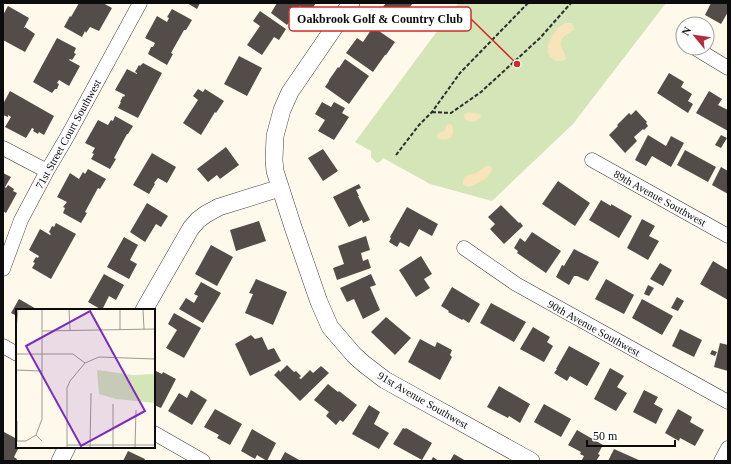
<svg xmlns="http://www.w3.org/2000/svg" width="731" height="464" font-family="'Times New Roman',serif">
<rect width="100%" height="100%" fill="#fef9eb"/>
<!-- green -->
<path fill="#d4e6b7" d="M 458,3 L 666,3 L 573,124 L 492,201 L 430,184 L 383,158 L 381,161 L 377,163 L 371,157 L 371,151 L 355,142 Z"/>
<!-- sand -->
<path fill="#f7e4ba" d="M 565,23 L 571,23 C 573,25 575,27 574,30 C 565,35 557,39 563,50 C 564,54 566,56 566,59 C 563,61 561,62 557,61 C 537,55 554,28 565,23 Z
M 469,112 L 480,114 L 481,117 C 477,122 468,124 464,117 L 465,114 Z
M 448,124 L 452,125 C 456,136 450,141 439,139 L 437,136 C 438,132 442,132 445,130 L 446,126 Z
M 486,166 L 490,166 L 492,168 C 491,179 478,183 469,187 L 463,185 L 463,181 L 465,176 L 476,173 Z"/>
<!-- building -->
<path fill="#544c49" d="M 79,3 L 103,3 L 112,8 L 99,31 L 90,27 L 86,33 L 85,31 L 82,37 L 64,27 L 70,16 L 71,17 Z
M 187,3 L 200,3 L 197,9 Z
M 277,3 L 316,3 L 309,13 L 300,6 L 287,25 L 271,13 Z
M 386,3 L 410,3 L 412,4 L 403,16 L 407,20 L 399,31 L 377,14 Z
M 711,3 L 728,3 L 728,12 L 721,24 L 705,15 Z
M 8,6 L 29,18 L 24,28 L 25,28 L 25,27 L 35,34 L 25,52 L 3,40 L 3,15 Z
M 172,9 L 192,20 L 186,30 L 184,30 L 171,53 L 173,54 L 167,65 L 148,54 L 151,47 L 153,47 L 155,43 L 145,38 L 157,16 L 167,22 L 169,18 L 167,17 Z
M 260,11 L 286,29 L 279,40 L 274,37 L 262,55 L 247,45 L 260,26 L 253,21 Z
M 373,27 L 395,42 L 386,55 L 385,55 L 373,72 L 346,53 L 357,38 L 363,42 Z
M 57,38 L 76,48 L 74,53 L 76,54 L 72,60 L 70,59 L 69,60 L 80,66 L 69,86 L 59,80 L 57,83 L 59,84 L 57,89 L 55,89 L 52,93 L 33,82 Z
M 239,56 L 262,68 L 247,96 L 224,84 Z
M 345,59 L 369,76 L 349,104 L 325,87 L 329,81 L 329,80 L 338,67 L 339,68 Z
M 143,63 L 162,73 L 138,118 L 118,108 L 121,102 L 120,102 L 123,96 L 124,97 L 125,95 L 115,90 L 127,69 L 137,74 L 137,73 L 135,72 L 139,65 L 140,66 Z
M 669,73 L 684,82 L 681,87 L 692,94 L 688,101 L 693,104 L 688,113 L 657,93 Z
M 198,89 L 203,92 L 205,89 L 224,101 L 216,113 L 215,112 L 201,135 L 183,123 L 198,100 L 193,96 Z
M 10,91 L 54,116 L 44,135 L 39,132 L 38,134 L 33,131 L 34,129 L 32,128 L 26,138 L 5,127 L 11,117 L 8,115 L 8,117 L 3,115 L 3,104 Z
M 709,91 L 722,99 L 718,105 L 728,110 L 728,131 L 696,113 Z
M 322,102 L 331,107 L 334,102 L 345,108 L 342,113 L 349,117 L 334,140 L 318,131 L 325,120 L 315,114 Z
M 636,110 L 647,122 L 646,123 L 648,126 L 644,130 L 643,129 L 634,137 L 637,141 L 625,153 L 609,135 L 618,126 L 617,125 L 629,113 L 631,115 Z
M 115,116 L 133,126 L 128,134 L 127,134 L 114,158 L 116,159 L 110,169 L 91,159 L 94,154 L 92,153 L 95,148 L 85,143 L 98,120 L 108,125 L 111,120 L 113,121 Z
M 648,135 L 666,146 L 671,136 L 684,143 L 671,167 L 652,156 L 646,166 L 635,160 Z
M 721,135 L 727,138 L 721,148 L 715,145 Z
M 226,147 L 239,165 L 220,179 L 217,175 L 208,182 L 197,169 Z
M 323,149 L 338,171 L 323,181 L 308,158 Z
M 685,150 L 716,167 L 708,182 L 677,165 Z
M 152,153 L 176,167 L 167,183 L 158,178 L 154,183 L 155,184 L 149,194 L 133,185 Z
M 721,167 L 728,171 L 728,194 L 712,185 Z
M 88,169 L 106,179 L 100,189 L 98,188 L 85,212 L 87,213 L 81,223 L 63,213 L 65,208 L 63,207 L 67,202 L 57,197 L 70,173 L 79,179 L 83,172 L 85,174 Z
M 3,173 L 11,177 L 5,187 L 6,188 L 8,185 L 14,189 L 13,191 L 17,193 L 6,213 L 3,211 Z
M 558,181 L 590,203 L 575,226 L 542,204 Z
M 359,184 L 361,188 L 356,190 L 359,196 L 358,196 L 370,220 L 363,223 L 362,220 L 349,227 L 333,197 Z
M 601,200 L 611,206 L 611,204 L 632,216 L 619,238 L 589,220 Z
M 147,203 L 168,216 L 161,227 L 156,224 L 145,242 L 130,232 Z
M 501,205 L 519,223 L 520,222 L 523,226 L 504,244 L 490,229 L 495,224 L 488,217 Z
M 407,207 L 438,224 L 432,236 L 419,229 L 409,247 L 400,242 L 397,247 L 389,242 L 391,238 L 390,237 Z
M 642,219 L 655,226 L 649,236 L 659,241 L 648,260 L 627,248 Z
M 259,221 L 266,241 L 236,251 L 230,230 Z
M 56,223 L 76,234 L 51,279 L 32,268 L 35,263 L 33,262 L 36,257 L 38,258 L 39,256 L 29,250 L 40,229 L 50,235 L 51,234 L 49,232 L 52,226 L 54,227 Z
M 532,232 L 561,251 L 546,273 L 517,253 L 518,251 L 514,248 L 520,238 L 525,242 Z
M 366,236 L 370,250 L 361,253 L 363,261 L 368,259 L 371,268 L 337,280 L 333,268 L 344,264 L 338,246 Z
M 124,237 L 138,245 L 130,260 L 137,264 L 129,279 L 107,267 Z
M 211,245 L 233,257 L 217,286 L 195,274 Z
M 574,249 L 599,262 L 588,281 L 577,276 L 574,276 L 569,285 L 556,277 L 562,265 L 564,266 Z
M 421,256 L 432,274 L 424,279 L 430,288 L 416,297 L 399,270 Z
M 713,261 L 728,270 L 728,300 L 700,284 Z
M 660,263 L 672,270 L 663,286 L 650,279 Z
M 104,274 L 124,285 L 116,300 L 109,296 L 102,310 L 88,302 Z
M 371,274 L 376,285 L 370,287 L 380,310 L 363,319 L 354,299 L 347,302 L 340,288 Z
M 256,279 L 287,292 L 273,325 L 245,313 L 253,294 L 249,293 Z
M 606,279 L 634,295 L 624,314 L 595,299 Z
M 201,282 L 221,293 L 203,323 L 179,309 L 186,298 L 194,303 L 198,296 L 194,294 Z
M 648,285 L 654,288 L 649,296 L 644,294 Z
M 452,287 L 480,304 L 469,323 L 463,319 L 462,320 L 448,312 L 449,311 L 441,306 Z
M 677,297 L 684,301 L 678,311 L 671,308 Z
M 19,299 L 38,310 L 17,310 L 17,316 L 11,313 Z
M 642,299 L 673,316 L 662,335 L 632,318 Z
M 491,303 L 526,322 L 514,342 L 480,323 Z
M 174,313 L 201,328 L 184,358 L 166,348 L 177,330 L 168,324 Z
M 386,317 L 411,338 L 395,355 L 371,332 Z
M 533,327 L 550,337 L 547,342 L 553,346 L 544,362 L 520,349 Z
M 680,329 L 702,340 L 694,357 L 672,346 Z
M 251,335 L 255,339 L 262,337 L 268,350 L 274,348 L 281,361 L 250,376 L 235,344 Z
M 420,339 L 435,347 L 437,342 L 452,350 L 450,355 L 452,357 L 440,380 L 408,362 Z
M 720,343 L 728,345 L 728,371 L 714,367 Z
M 569,346 L 600,363 L 587,386 L 570,376 L 567,381 L 554,373 L 557,369 L 556,369 Z
M 712,350 L 717,352 L 715,356 L 710,354 Z
M 287,365 L 294,372 L 296,371 L 301,376 L 299,378 L 301,379 L 310,370 L 313,373 L 321,366 L 329,373 L 300,401 L 274,375 L 279,370 L 280,372 Z
M 610,368 L 624,376 L 617,387 L 627,393 L 616,411 L 594,399 Z
M 154,370 L 162,374 L 163,372 L 176,379 L 161,408 L 154,405 L 154,392 L 155,391 L 154,390 Z
M 328,384 L 338,392 L 339,391 L 357,405 L 343,422 L 340,420 L 336,425 L 326,416 L 329,412 L 314,400 Z
M 499,386 L 530,404 L 520,423 L 509,416 L 508,418 L 487,407 Z
M 191,390 L 207,400 L 192,425 L 168,411 L 179,393 L 187,398 Z
M 644,390 L 658,397 L 654,404 L 663,409 L 656,424 L 633,412 Z
M 544,404 L 571,419 L 561,437 L 534,422 Z
M 369,405 L 380,412 L 374,424 L 389,433 L 379,449 L 352,434 Z
M 215,409 L 242,424 L 230,445 L 217,438 L 219,435 L 204,427 Z
M 678,409 L 692,417 L 690,422 L 704,430 L 695,446 L 680,438 L 679,441 L 665,433 Z
M 403,428 L 405,429 L 406,428 L 432,443 L 422,460 L 393,444 Z
M 252,429 L 276,443 L 267,461 L 257,455 L 255,459 L 241,451 Z
M 577,430 L 603,445 L 598,454 L 600,455 L 596,461 L 583,461 L 582,460 L 584,456 L 580,454 L 581,452 L 568,445 Z
M 4,432 L 17,439 L 17,447 L 19,447 L 14,457 L 17,459 L 16,461 L 3,461 L 3,434 Z
M 614,449 L 641,461 L 608,461 Z
M 128,451 L 145,459 L 144,461 L 123,461 Z
M 285,452 L 301,461 L 280,461 Z
M 454,454 L 466,461 L 450,461 Z
M 433,457 L 439,461 L 431,461 Z"/>
<g fill="none" stroke-linecap="round" stroke-linejoin="round">
<!-- minor casing -->
<g stroke="#3f3f3f" stroke-width="15">
<path id="minor" d="M 695,48 L 728,68
M 3,148 L 47,171
M 592,160 L 728,236
M 464,248 L 516,284 L 728,402
M 3,269 L 21,220 L 47,171 L 67,137 L 140,3
M 3,346 L 17,354
M 154,433 L 203,461
M 721,461 L 728,448"/>
</g>
<!-- tertiary casing -->
<g stroke="#3f3f3f" stroke-width="18">
<path id="tertiary" d="M 351,3 L 290,92 L 282,110 L 275,136 L 274,160 L 275,171 L 293,227 L 319,302 L 330,327 L 354,355 L 364,364 L 385,380 L 531,461
M 144,310 L 191,228 L 198,220 L 206,214 L 219,207 L 280,188
M 60,461 L 67,447"/>
</g>
<!-- path -->
<path stroke="#2e2e2e" stroke-width="2" stroke-dasharray="4 2" stroke-linecap="butt" d="M 432,112 L 451,113 L 481,92 L 540,38 L 571,3
M 396,155 L 419,125 L 432,112 L 460,73 L 528,3"/>
<!-- minor -->
<use href="#minor" stroke="#fff" stroke-width="14"/>
<!-- tertiary -->
<use href="#tertiary" stroke="#fff" stroke-width="17"/>
</g>
<g text-anchor="middle" stroke-width="4" stroke-linejoin="round" paint-order="stroke">
<!-- street labels -->
<g font-size="11" fill="#0c0c0c" stroke="#fff">
<text transform="translate(68 134) rotate(-61)" y="4">71st Street Court Southwest</text>
<text transform="translate(660 198) rotate(29)" y="4">89th Avenue Southwest</text>
<text transform="translate(594 328) rotate(29)" y="4">90th Avenue Southwest</text>
<text transform="translate(423 400) rotate(30)" y="4">91st Avenue Southwest</text>
</g>
</g>
<!-- overview -->
<g transform="translate(16 309)">
<rect width="139" height="139" fill="#fef9eb"/>
<path d="M 81,61 L 117,66 L 139,65 L 139,94 L 100,90 L 83,85 Z" fill="#d4e6b7"/>
<path fill="none" stroke="#9d9a92" stroke-width="1" d="M 53,0 L 54,21M 104,0 L 104,21M 127,0 L 128,20M 0,20 L 2,0M 26,22 L 139,20M 0,45 L 57,45 L 69,54M 0,61 L 26,62M 1,112 L 1,132M 20,126 L 26,110 L 26,0M 0,132 L 10,132 L 20,126 L 26,132M 51,136 L 139,136M 51,139 L 51,79 L 54,72 L 69,54 L 83,48 L 139,50M 74,139 L 75,84M 97,139 L 97,95M 119,139 L 120,101"/>
<path fill="#7b2cbf" fill-opacity="0.15" stroke="#7b2cbf" stroke-width="2" d="M 74,2 L 129,102 L 65,137 L 10,37 Z"/>
<rect width="139" height="139" fill="none" stroke="#0c0c0c" stroke-width="2"/>
</g>
<!-- callouts -->
<path fill="none" stroke="#d62828" stroke-width="1.5" d="M517 64L471 19"/>
<circle fill="#d62828" stroke="#fff" stroke-width="1.5" cx="517" cy="64" r="4"/>
<rect fill="#fff" stroke="#d62828" stroke-width="1.5" x="289" y="7" width="182" height="24" rx="4"/>
<g font-size="12" text-anchor="middle" font-weight="bold" fill="#0c0c0c">
<text x="380" y="23">Oakbrook Golf &amp; Country Club</text>
</g>
<!-- border -->
<rect width="731" height="464" fill="none" stroke="#0c0c0c" stroke-width="8"/>
<!-- north arrow -->
<g transform="translate(695 36) rotate(299)"><circle r="19" fill="#ffffff" stroke="#9e9e9e"/>
<path d="M0-3L7 15L0 10L-7 15Z" fill="#b42c3e"/>
<text y="-6" font-size="11" font-weight="bold" text-anchor="middle" fill="#0c0c0c">N</text>
</g>
<!-- scale -->
<path d="M587 440v6h88v-6" fill="none" stroke="#0c0c0c" stroke-width="2"/>
<text x="593" y="440" font-size="12" fill="#0c0c0c" stroke="#ffffff" stroke-width="3" paint-order="stroke">50 m</text>
</svg>
